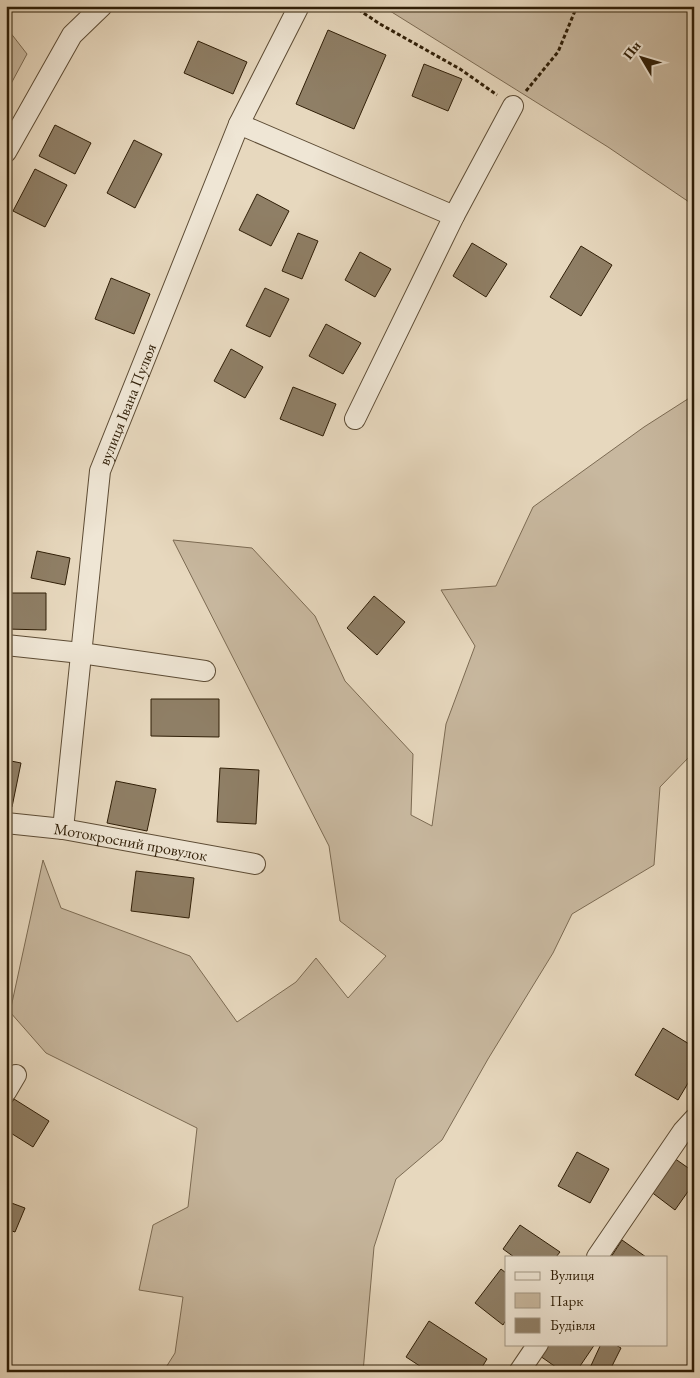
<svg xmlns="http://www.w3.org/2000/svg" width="700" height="1378" font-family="'EB Garamond',serif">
<rect width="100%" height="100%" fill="#e7d8be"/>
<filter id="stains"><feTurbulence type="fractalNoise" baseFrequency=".004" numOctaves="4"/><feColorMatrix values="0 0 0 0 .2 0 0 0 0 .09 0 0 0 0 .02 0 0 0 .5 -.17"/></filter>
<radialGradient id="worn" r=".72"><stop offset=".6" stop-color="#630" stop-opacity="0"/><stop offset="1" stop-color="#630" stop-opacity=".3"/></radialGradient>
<!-- green -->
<path fill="#c8b89f" stroke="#7c6b53" d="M 382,6 L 694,6 L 694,211 L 689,202 L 608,147 Z
M 6,27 L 27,54 L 6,93 Z
M 694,395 L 694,748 L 690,756 L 660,787 L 654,865 L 572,914 L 553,953 L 488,1059 L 442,1140 L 396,1179 L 374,1247 L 363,1372 L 163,1372 L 175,1353 L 183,1297 L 139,1290 L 153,1225 L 188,1207 L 197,1128 L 46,1053 L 10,1012 L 43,860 L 61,908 L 190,956 L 237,1022 L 296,982 L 316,958 L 348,998 L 386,956 L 340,921 L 329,846 L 173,540 L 252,548 L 315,616 L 345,681 L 413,754 L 411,815 L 432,826 L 446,724 L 475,646 L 441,590 L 496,586 L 533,507 L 644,427 Z"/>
<!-- building -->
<path fill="#8f7f66" stroke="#2f1e07" d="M 328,30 L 386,55 L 354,129 L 296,104 Z
M 198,41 L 247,62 L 233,94 L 184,73 Z
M 424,64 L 462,79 L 448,111 L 412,96 Z
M 55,125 L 91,143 L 75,174 L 39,156 Z
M 134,140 L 162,154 L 135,208 L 107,193 Z
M 35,169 L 67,185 L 45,227 L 13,211 Z
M 257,194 L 289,211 L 271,246 L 239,230 Z
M 298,233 L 318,241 L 302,279 L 282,271 Z
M 472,243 L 507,264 L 486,297 L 453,276 Z
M 581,246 L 612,265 L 581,316 L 550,297 Z
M 360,252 L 391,269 L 375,297 L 345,280 Z
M 111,278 L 150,294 L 134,334 L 95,319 Z
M 265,288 L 289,299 L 270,337 L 246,326 Z
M 326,324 L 361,343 L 343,374 L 309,356 Z
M 231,349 L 263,367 L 245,398 L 214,381 Z
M 293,387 L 336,404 L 323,436 L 280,419 Z
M 37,551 L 70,558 L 65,585 L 31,578 Z
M 6,593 L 46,593 L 46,630 L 6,629 Z
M 374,596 L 405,622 L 377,655 L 347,628 Z
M 151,699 L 219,699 L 219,737 L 151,736 Z
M 6,760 L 21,763 L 12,807 L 6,805 Z
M 220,768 L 259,770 L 256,824 L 217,822 Z
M 116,781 L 156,789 L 147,831 L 107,823 Z
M 136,871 L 194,878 L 189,918 L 131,911 Z
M 663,1028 L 694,1047 L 694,1073 L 678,1100 L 635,1075 Z
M 14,1099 L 49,1121 L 33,1147 L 6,1130 L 6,1111 Z
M 577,1152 L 609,1169 L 590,1203 L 558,1186 Z
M 674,1158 L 694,1172 L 694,1183 L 675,1210 L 650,1191 Z
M 6,1201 L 25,1208 L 15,1232 L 6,1229 Z
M 520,1225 L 560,1252 L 556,1257 L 514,1257 L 503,1249 Z
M 622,1240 L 646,1257 L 611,1257 Z
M 501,1269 L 506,1273 L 506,1320 L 503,1325 L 475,1303 Z
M 429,1321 L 487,1359 L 479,1372 L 429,1372 L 406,1357 Z
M 548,1344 L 595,1344 L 576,1372 L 563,1372 L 540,1356 Z
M 601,1344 L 614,1344 L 621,1348 L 609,1372 L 588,1372 Z"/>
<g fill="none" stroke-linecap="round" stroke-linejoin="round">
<!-- street casing -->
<g stroke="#5d4c35" stroke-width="22">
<g id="street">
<path d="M 239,124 L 454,216"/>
<path d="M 6,152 L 72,35 L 102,6"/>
<path d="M 355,419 L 454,216 L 513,106"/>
<path d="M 6,645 L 81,653 L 205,671"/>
<path id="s1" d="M 6,823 L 63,829 L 255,864"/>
<path id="s2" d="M 63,829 L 100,471 L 239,124 L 299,6"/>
<path d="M 6,1092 L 16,1075"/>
<path d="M 597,1257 L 683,1131 L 694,1119"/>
<path d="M 519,1372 L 538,1344"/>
</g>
</g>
<!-- path -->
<path stroke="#2f1e07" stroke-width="3" stroke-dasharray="4 2.5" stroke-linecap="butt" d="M 353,6 L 380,24 L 460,69 L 497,95
M 526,91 L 558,52 L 577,6"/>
<!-- street -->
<use href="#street" stroke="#efe6d5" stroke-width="20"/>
</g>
<g text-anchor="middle" stroke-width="4" stroke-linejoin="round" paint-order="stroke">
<!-- street labels -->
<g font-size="16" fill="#2f1e07" stroke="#efe6d5">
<text dy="6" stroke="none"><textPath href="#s2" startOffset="432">вулиця Івана Пулюя</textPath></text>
<text dy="6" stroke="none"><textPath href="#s1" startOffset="126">Мотокросний провулок</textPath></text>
</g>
</g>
<!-- margin -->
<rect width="700" height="1378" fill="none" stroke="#e7d8be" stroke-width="25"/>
<rect x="8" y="8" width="685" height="1363" fill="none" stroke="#2f1e07" stroke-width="2.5"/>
<rect x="12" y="12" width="675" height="1353" fill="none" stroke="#2f1e07"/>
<!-- legend -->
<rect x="505" y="1256" width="162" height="90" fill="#efe6d5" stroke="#a29683"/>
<rect x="515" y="1272" width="25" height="8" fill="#efe6d5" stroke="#a29683"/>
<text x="550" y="1280" font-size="15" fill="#2f1e07">Вулиця</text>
<rect x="515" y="1293" width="25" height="15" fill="#c8b89f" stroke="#a29683"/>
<text x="550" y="1306" font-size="15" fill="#2f1e07">Парк</text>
<rect x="515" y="1318" width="25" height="15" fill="#8f7f66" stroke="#a29683"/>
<text x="550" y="1330" font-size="15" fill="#2f1e07">Будівля</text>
<!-- north arrow -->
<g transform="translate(642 58) rotate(308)" stroke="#efe6d5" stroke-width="4" paint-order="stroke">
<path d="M0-4L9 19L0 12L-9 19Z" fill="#2f1e07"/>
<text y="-8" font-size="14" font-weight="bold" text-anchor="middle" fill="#2f1e07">Пн</text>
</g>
<rect width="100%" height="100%" filter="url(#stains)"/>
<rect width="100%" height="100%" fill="url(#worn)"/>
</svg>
